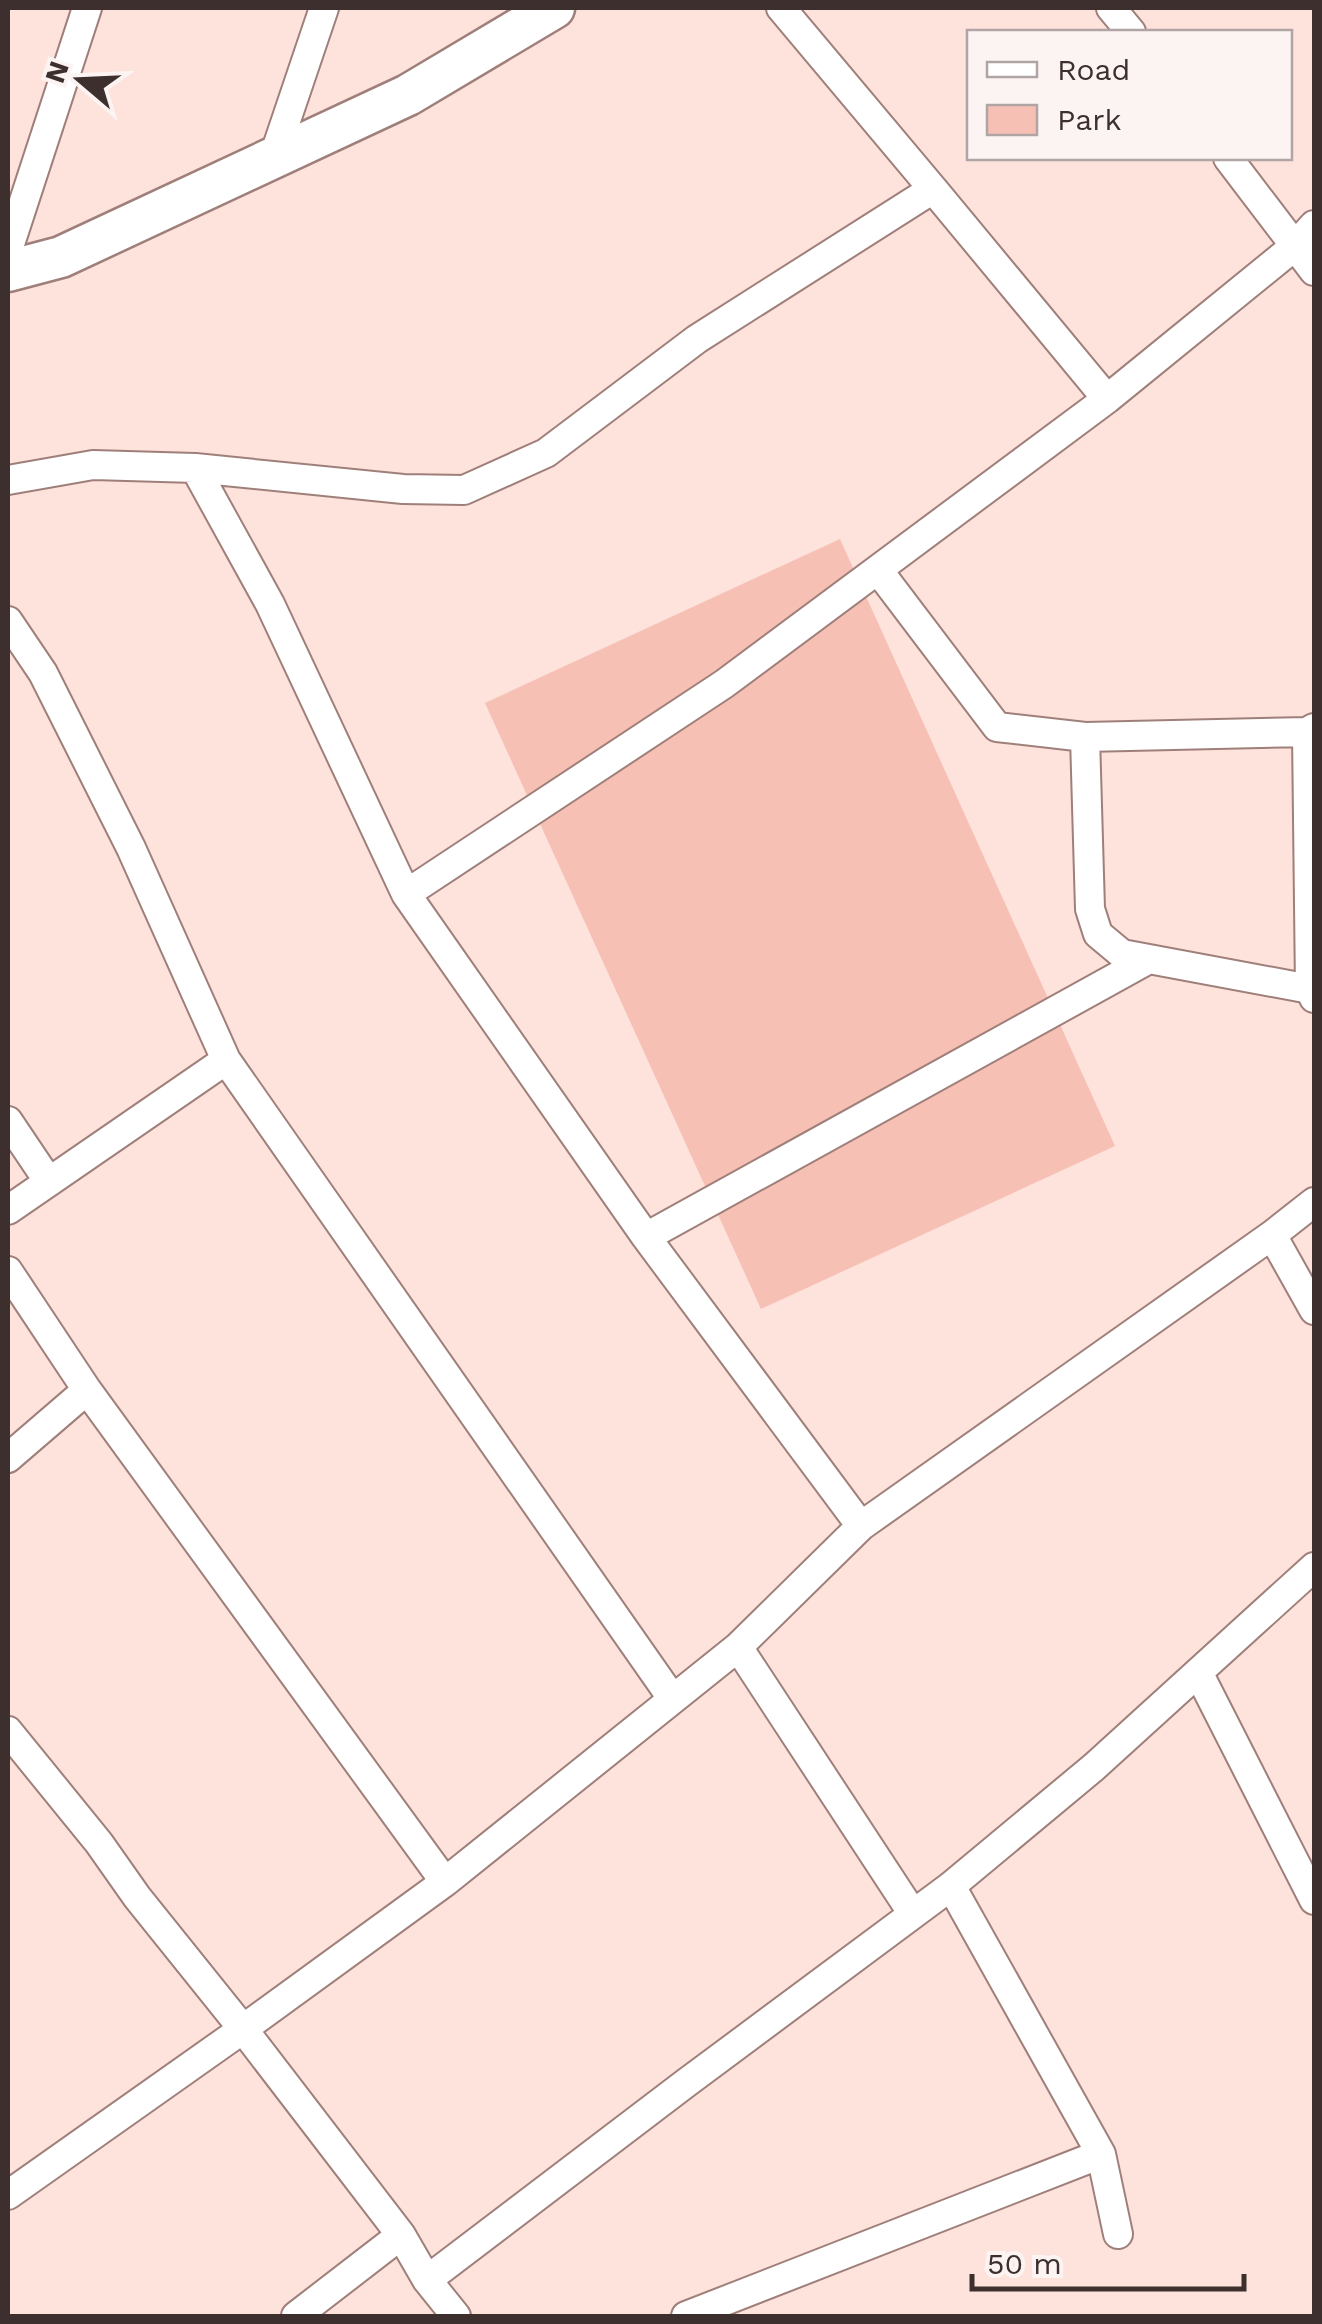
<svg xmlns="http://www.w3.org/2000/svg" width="1322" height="2324" font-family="'Work Sans',sans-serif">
<rect width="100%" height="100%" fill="#fee2dc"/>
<!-- green -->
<path fill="#f7c0b5" d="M 840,539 L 1115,1146 L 761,1309 L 485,703 Z"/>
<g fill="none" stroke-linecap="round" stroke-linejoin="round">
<!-- street casing -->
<g stroke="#9f7f79" stroke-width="32">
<path id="street" d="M 781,8 L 933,189
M 1111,8 L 1131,32
M 1228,158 L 1314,271
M 273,159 L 324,8
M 8,250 L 87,8
M 195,468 L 270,604 L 406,894 L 646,1237 L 861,1526
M 8,480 L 93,465 L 195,468 L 403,489 L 464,490 L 546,453 L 697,339 L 933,189 L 1107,399
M 878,570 L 997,727 L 1085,737 L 1307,732 L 1314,728
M 8,621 L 43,673 L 131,848 L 226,1060 L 672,1698
M 1307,732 L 1310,989 L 1314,998
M 1085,737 L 1090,909 L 1098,934 L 1122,954 L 1310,989
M 406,894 L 724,684 L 1107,399 L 1295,246 L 1314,225
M 8,1121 L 49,1182
M 8,1210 L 226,1060
M 1272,1235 L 1314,1310
M 646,1237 L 1149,959
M 8,1271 L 87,1390 L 445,1882
M 8,1458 L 87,1390
M 738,1647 L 913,1914
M 1199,1674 L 1314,1900
M 8,1731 L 99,1843 L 137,1897 L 243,2029 L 401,2235 L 427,2280 L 456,2316
M 951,1886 L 1101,2154 L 1118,2234
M 8,2195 L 243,2029 L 445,1882 L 738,1647 L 861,1526 L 1272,1235 L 1314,1202
M 427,2280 L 686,2083 L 951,1886 L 1094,1767 L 1314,1567
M 296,2316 L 401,2235
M 686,2316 L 1101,2154"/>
</g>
<!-- secondary casing -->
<g stroke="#9f7f79" stroke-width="45">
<path id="secondary" d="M 8,271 L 61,257 L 408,95 L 554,8"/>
</g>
<!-- street -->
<use href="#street" stroke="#fff" stroke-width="28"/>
<!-- secondary -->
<use href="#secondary" stroke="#fff" stroke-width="40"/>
</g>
<!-- border -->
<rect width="1322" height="2324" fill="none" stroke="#3d2f2d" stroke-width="20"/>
<!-- legend -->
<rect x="967" y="30" width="325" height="130" fill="#fcf4f3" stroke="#b0a5a4" stroke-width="2.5"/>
<rect x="987" y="62" width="50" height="15" fill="#ffffff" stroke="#b0a5a4" stroke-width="2.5"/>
<text x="1057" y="80" font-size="30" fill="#3d2f2d">Road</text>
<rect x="987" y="105" width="50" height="30" fill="#f7c0b5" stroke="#b0a5a4" stroke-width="2.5"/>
<text x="1057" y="130" font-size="30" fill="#3d2f2d">Park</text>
<!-- north arrow -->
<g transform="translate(80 80) rotate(289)" stroke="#fcf4f3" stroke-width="8" paint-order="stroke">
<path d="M0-8L18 38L0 25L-18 38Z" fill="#3d2f2d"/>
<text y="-15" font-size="28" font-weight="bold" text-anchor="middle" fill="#3d2f2d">N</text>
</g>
<!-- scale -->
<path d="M972 2274v15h272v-15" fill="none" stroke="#3d2f2d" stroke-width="5"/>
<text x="987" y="2274" font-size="30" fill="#3d2f2d" stroke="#fcf4f3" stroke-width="8" paint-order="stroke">50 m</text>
</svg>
